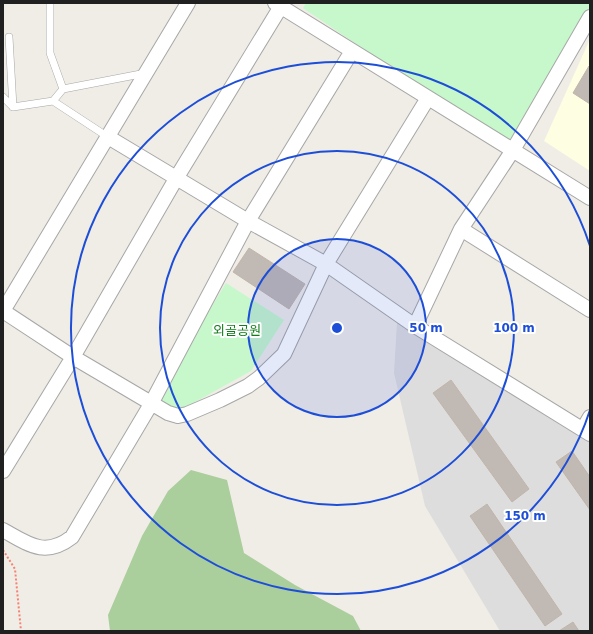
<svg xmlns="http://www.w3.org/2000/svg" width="593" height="634" font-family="'DejaVu Sans','Noto Sans KR',sans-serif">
<rect width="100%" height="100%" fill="#f0ede7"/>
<!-- residential -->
<path fill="#dedddd" d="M 397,322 L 590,434 L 590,631 L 500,631 L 425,506 L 394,373 Z"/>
<!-- education -->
<path fill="#fdfee2" d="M 590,39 L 590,171 L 544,141 Z"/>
<!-- forest -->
<path fill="#abce9d" d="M 191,470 L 227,480 L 244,553 L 295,585 L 353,616 L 361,631 L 110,631 L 108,615 L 142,536 L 168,491 Z"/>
<!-- park -->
<path fill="#c6f8cb" d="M 306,3 L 590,3 L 590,11 L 513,150 L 303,8 Z
M 226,283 L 284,320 L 251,371 L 177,412 L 156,398 Z"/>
<!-- building -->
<path fill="#c1b9b3" stroke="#c1b5aa" d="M 589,66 L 590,67 L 590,104 L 573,93 Z
M 249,248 L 305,284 L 289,309 L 233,272 Z
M 451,380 L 529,489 L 512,502 L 433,393 Z
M 572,451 L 590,477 L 590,510 L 556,462 Z
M 487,504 L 562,614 L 545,626 L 470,516 Z
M 573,622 L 579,631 L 559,631 Z"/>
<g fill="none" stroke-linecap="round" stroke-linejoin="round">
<!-- lane casing -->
<g stroke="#a7a7a7" stroke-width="8">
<path id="lane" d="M 50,3 L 50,53 L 63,89
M 9,37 L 13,107
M 3,97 L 13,107 L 53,101
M 108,137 L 53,101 L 63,89 L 146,73"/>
</g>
<!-- street casing -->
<g stroke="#a7a7a7" stroke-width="16">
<path id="street" d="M 275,3 L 590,198
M 108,137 L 248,221 L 326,264 L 415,326 L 590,434
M 461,229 L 590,310
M 3,311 L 73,357 L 168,413 L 178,416 L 187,414 L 220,400 L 248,386 L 259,378 L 284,354 L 326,264 L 428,98
M 3,311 L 188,3
M 415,326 L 461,229 L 513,150 L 590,17
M 583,429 L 590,417
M 3,471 L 73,357 L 177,177 L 283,3
M 3,530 C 28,544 45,558 72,537 L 151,404 L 248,221 L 352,51"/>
</g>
<!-- path -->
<path stroke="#f58374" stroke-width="2" stroke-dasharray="2 2" stroke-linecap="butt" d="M 3,550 L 15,569 L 21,631"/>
<!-- lane -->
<use href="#lane" stroke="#fff" stroke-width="7"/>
<!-- street -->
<use href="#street" stroke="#fff" stroke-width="14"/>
</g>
<!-- distance rings -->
<circle cx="337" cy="328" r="89" fill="#1d4ed8" fill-opacity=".12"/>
<g fill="none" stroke="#1d4ed8" stroke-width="2">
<circle cx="337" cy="328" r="89"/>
<circle cx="337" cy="328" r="177"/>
<path d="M590 410A266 266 0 1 1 590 246"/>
</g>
<g text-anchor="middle" stroke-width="4" stroke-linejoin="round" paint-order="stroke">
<!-- park labels -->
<g font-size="13" fill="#107c1b" stroke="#fff">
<text x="237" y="335">외골공원</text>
</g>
</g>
<circle cx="337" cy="328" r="6" fill="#1d4ed8" stroke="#fff" stroke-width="2"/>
<g font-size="12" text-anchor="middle" font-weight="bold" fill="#1d4ed8" stroke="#fff" stroke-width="4" stroke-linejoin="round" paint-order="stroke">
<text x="426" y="332">50 m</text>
<text x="514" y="332">100 m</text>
<text x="525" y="520">150 m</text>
</g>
<!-- border -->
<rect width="593" height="634" fill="none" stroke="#202020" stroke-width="8"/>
</svg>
